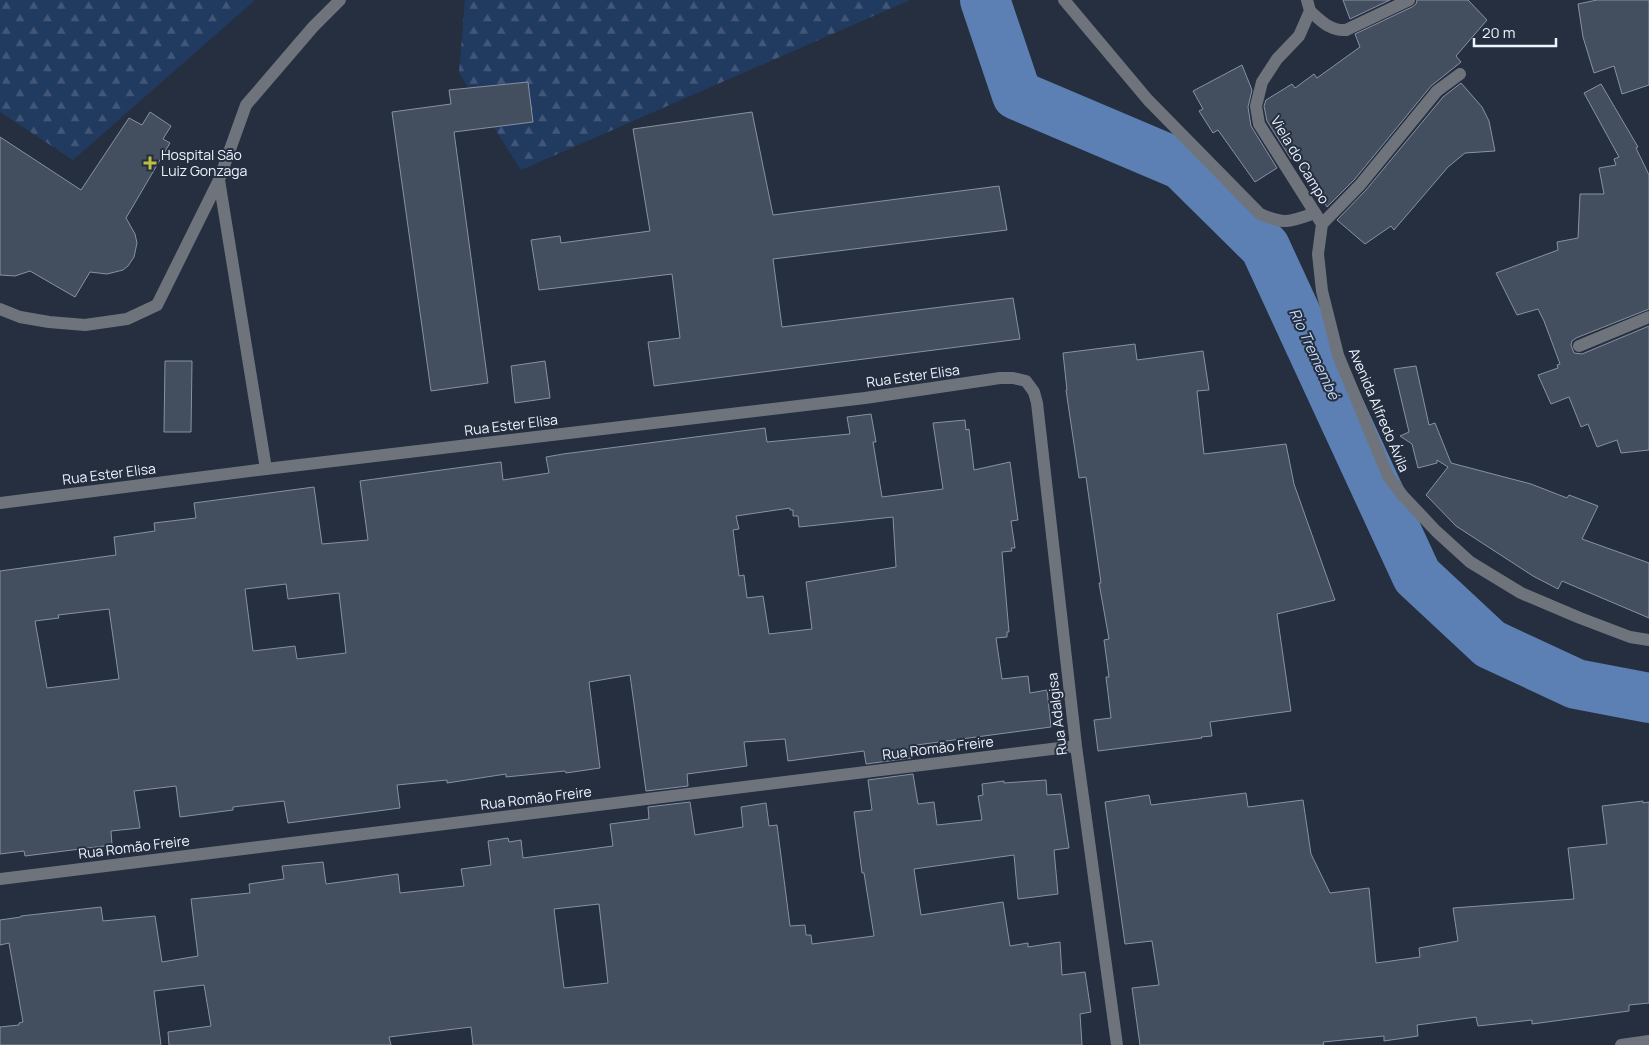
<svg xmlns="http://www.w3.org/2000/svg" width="1649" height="1045" font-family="Manrope,sans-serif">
<defs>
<pattern id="forest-firs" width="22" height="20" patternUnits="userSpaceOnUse" patternTransform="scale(1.25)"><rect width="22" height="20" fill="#213a60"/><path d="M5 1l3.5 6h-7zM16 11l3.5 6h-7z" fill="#425778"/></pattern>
</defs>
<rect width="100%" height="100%" fill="#252f3f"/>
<!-- forest -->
<path fill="url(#forest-firs)" d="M 0,0 L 255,0 L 73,160 L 0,112 Z
M 465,0 L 910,0 L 521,170 L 459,73 Z"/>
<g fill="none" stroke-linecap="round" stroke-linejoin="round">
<!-- river -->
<path stroke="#5c7fb4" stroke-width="50" d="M 985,0 L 1017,95 L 1182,165 L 1265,247 L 1417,576 L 1490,644 L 1576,684 L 1649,698"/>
</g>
<!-- building -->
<path fill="#434e5e" stroke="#8692a5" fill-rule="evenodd" d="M 1343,0 L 1390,0 L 1350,19 Z
M 1417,0 L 1468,0 L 1487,20 L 1456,56 L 1461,62 L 1431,86 L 1354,180 L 1327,207 L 1295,157 L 1291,159 L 1267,121 L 1264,106 L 1266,100 L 1292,84 L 1295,88 L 1314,74 L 1317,78 L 1360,47 L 1355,34 L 1412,7 L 1416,4 Z
M 1597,0 L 1649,0 L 1649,85 L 1622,94 L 1614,66 L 1594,73 L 1583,37 L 1578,4 Z
M 1242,65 L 1252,90 L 1248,107 L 1251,126 L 1277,168 L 1255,182 L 1218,130 L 1213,133 L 1199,111 L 1203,109 L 1193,91 Z
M 528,82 L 533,122 L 454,132 L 488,383 L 431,391 L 392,112 L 451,104 L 449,90 Z
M 1461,83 L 1482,107 L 1489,121 L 1495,151 L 1465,153 L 1448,167 L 1394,230 L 1391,226 L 1365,244 L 1337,220 L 1366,190 L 1443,97 Z
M 1601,84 L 1638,147 L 1636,148 L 1649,175 L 1649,309 L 1576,338 L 1572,341 L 1571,345 L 1574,353 L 1582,354 L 1649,326 L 1649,450 L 1621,453 L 1617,440 L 1597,447 L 1588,424 L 1581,427 L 1569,397 L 1551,404 L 1538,375 L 1558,368 L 1557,365 L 1560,364 L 1544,321 L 1538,309 L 1517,315 L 1496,273 L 1558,250 L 1557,242 L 1578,238 L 1580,194 L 1604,194 L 1599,168 L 1616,165 L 1614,159 L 1619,157 L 1584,93 Z
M 150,112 L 171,126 L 163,139 L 170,143 L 126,218 L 135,234 L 137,243 L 134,257 L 128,266 L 123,270 L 107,274 L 90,272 L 75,297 L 30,271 L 15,276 L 0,275 L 0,137 L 81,190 L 129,118 L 142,125 Z
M 752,112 L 773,215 L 999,186 L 1007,230 L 773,259 L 782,327 L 1013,298 L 1020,339 L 654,386 L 648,342 L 680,338 L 672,274 L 539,290 L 531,240 L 560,236 L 561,243 L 650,231 L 633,129 Z
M 1135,344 L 1137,360 L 1203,351 L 1209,390 L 1197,391 L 1204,454 L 1286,444 L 1294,484 L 1335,600 L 1277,614 L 1291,711 L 1210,722 L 1212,736 L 1201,737 L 1202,738 L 1098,751 L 1094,720 L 1111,718 L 1106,677 L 1109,677 L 1104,640 L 1109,639 L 1099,583 L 1101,583 L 1086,477 L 1079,478 L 1066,390 L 1067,390 L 1063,353 Z
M 165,361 L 192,361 L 191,432 L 164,432 Z
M 545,361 L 550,398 L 515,403 L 511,366 Z
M 1416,366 L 1429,425 L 1435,423 L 1451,463 L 1531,484 L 1567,498 L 1569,495 L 1598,506 L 1582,539 L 1649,563 L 1649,618 L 1562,581 L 1558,589 L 1533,576 L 1456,526 L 1426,495 L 1448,467 L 1437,460 L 1437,463 L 1418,468 L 1412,444 L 1400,436 L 1409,432 L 1394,369 Z
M 871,414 L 876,442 L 873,442 L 882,497 L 943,489 L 933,423 L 965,420 L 966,430 L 969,429 L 974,470 L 1010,462 L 1018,520 L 1011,521 L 1015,548 L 1011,548 L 1012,551 L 1002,552 L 1009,632 L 1007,632 L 1007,637 L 996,638 L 1002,679 L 1028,676 L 1030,693 L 1047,690 L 1051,727 L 909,746 L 911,758 L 866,764 L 864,751 L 788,761 L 785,739 L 744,742 L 747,766 L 687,774 L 688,786 L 646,791 L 630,675 L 589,682 L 600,768 L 566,773 L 565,771 L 506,777 L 506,774 L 447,783 L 447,780 L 397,785 L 400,808 L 288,823 L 284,801 L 233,807 L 233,810 L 180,817 L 176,786 L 134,791 L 140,828 L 111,831 L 112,845 L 25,856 L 24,851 L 0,854 L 0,571 L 116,555 L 114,537 L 155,531 L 154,523 L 196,518 L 194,503 L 314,487 L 322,544 L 368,540 L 360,481 L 501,462 L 503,480 L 549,473 L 546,457 L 563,454 L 765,428 L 767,442 L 850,434 L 847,417 ZM 790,508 L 790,510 L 793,510 L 793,516 L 798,516 L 799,527 L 893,517 L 896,567 L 806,582 L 812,629 L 769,634 L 763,596 L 747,598 L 744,575 L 739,576 L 733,530 L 739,529 L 736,516 ZM 286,584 L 288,599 L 339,593 L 346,653 L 297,659 L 295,646 L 253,651 L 245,589 ZM 109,609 L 119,679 L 47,688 L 35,621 L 59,618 L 58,615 Z
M 913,774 L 918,804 L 934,802 L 937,825 L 982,820 L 978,796 L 983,795 L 982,784 L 1004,781 L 1004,783 L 1046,780 L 1047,795 L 1061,794 L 1069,848 L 1054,850 L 1058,894 L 1018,899 L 1014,855 L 914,869 L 921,915 L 1003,902 L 1010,946 L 1028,943 L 1028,947 L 1060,942 L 1062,975 L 1085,972 L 1091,1012 L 1080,1014 L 1082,1045 L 473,1045 L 471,1027 L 389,1037 L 391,1045 L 169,1045 L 168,1032 L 211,1026 L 204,985 L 154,991 L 161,1045 L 0,1045 L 0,1027 L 19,1025 L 19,1023 L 23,1022 L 9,943 L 0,945 L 0,920 L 21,917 L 21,916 L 101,907 L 103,921 L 155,916 L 162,962 L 198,956 L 191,899 L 250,893 L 249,884 L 284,879 L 282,866 L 323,862 L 326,884 L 398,874 L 400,893 L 464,886 L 461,869 L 491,865 L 488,841 L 508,838 L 509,842 L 521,840 L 523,858 L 613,846 L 610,824 L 649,819 L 648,807 L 690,802 L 695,835 L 743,827 L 741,807 L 766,803 L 769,826 L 777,825 L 790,926 L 805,925 L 806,935 L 811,935 L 812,944 L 874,936 L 864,873 L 862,873 L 854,812 L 872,810 L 868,780 ZM 599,904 L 608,983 L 564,988 L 554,909 Z
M 1246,793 L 1248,807 L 1303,800 L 1311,854 L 1330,893 L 1369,888 L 1376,963 L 1420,957 L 1419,948 L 1458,941 L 1453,908 L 1574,899 L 1568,848 L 1607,844 L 1602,806 L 1643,801 L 1643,803 L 1649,802 L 1649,1003 L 1629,1005 L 1629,1011 L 1532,1024 L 1532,1020 L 1478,1026 L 1476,1017 L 1417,1025 L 1418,1036 L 1384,1041 L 1384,1036 L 1323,1042 L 1324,1045 L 1140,1045 L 1132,988 L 1159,985 L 1152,941 L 1125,944 L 1105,802 L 1149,795 L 1151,805 Z"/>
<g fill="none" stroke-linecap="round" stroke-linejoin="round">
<!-- service -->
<path stroke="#6f747c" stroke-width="12" d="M 1064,0 L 1148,100 L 1260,214 C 1285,225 1290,222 1315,213
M 1310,11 C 1321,21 1330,31 1346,30 L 1409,0
M 219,180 L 266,469
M 0,309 L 20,317 L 49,322 L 85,325 L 127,319 L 157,305 L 219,180 L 246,105 L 313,27 L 340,0"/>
<!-- minor -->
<path stroke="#6f747c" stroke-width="12" d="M 1307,0 L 1310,11 L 1299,36 L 1277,59 L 1262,82 L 1256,106 L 1259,124 L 1322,224
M 1322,224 L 1318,254 L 1322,291 L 1338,355 L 1388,476 L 1403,496 L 1436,531 L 1470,562 L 1521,593 L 1580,618 L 1630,637 L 1649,640
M 1322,224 L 1360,185 L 1437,91 L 1460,74
M 1579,346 L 1649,317
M 0,503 L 266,469 L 865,398 L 1000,378 L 1013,378 L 1026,381 L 1034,392 L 1037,403 L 1076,746 L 1117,1045
M 0,879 L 1076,746
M 1621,1045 L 1649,1041"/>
</g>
<!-- markers -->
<path fill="#bfbe41" stroke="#252f3f" stroke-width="2" d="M147.5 155.5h5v5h5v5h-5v5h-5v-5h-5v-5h5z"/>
<g text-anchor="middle" stroke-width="4" stroke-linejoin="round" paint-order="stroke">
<!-- poi labels -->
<g font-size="14" fill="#edf4fe" stroke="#252f3f" text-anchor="start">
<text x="161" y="160">Hospital São<tspan x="161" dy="16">Luiz Gonzaga</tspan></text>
</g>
<!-- street labels -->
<g font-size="14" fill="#edf4fe" stroke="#252f3f">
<text transform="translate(1300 160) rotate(59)" y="5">Viela do Campo</text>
<text transform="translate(913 376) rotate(-8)" y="5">Rua Ester Elisa</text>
<text transform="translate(1379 410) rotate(67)" y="5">Avenida Alfredo Ávila</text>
<text transform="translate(511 425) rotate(-7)" y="5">Rua Ester Elisa</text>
<text transform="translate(109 474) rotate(-7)" y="5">Rua Ester Elisa</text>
<text transform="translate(1057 714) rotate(-97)" y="5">Rua Adalgisa</text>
<text transform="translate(938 748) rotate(-7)" y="5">Rua Romão Freire</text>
<text transform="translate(536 798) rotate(-7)" y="5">Rua Romão Freire</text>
<text transform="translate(134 847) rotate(-7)" y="5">Rua Romão Freire</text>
</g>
<!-- water labels -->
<g font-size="15" font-style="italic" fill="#c3d7f6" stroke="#252f3f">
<text transform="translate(1314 354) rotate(65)" y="5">Rio Tremembé</text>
</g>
</g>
<!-- scale -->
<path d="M1474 38v8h82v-8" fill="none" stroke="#edf4fe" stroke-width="2.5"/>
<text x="1482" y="38" font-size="15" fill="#edf4fe" stroke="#252f3f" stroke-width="4" paint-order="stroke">20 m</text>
</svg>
